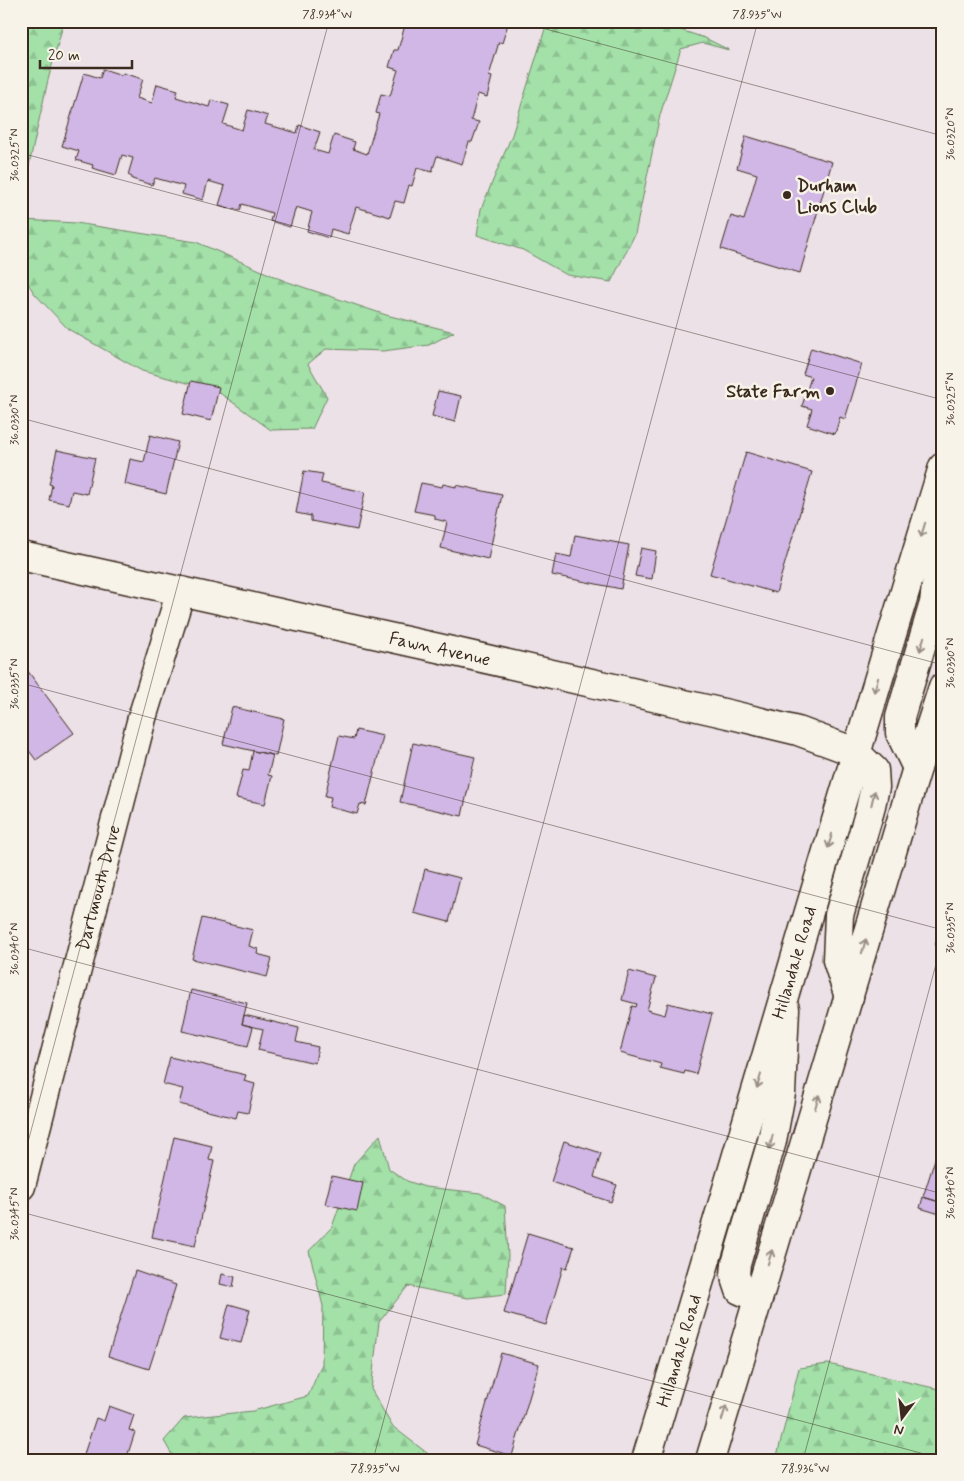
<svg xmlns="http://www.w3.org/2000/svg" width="964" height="1481" font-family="Mynerve,sans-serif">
<defs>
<pattern id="forest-firs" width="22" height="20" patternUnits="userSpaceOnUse" patternTransform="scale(1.25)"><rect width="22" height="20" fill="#a3e1a9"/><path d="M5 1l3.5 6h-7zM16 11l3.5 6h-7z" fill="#8dc191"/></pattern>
</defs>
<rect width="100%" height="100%" fill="#ece1e7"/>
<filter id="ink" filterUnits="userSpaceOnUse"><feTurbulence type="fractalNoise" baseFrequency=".02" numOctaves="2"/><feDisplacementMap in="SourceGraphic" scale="10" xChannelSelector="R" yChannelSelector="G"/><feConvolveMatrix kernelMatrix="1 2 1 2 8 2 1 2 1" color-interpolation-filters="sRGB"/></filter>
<g filter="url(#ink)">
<!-- forest -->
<path fill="url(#forest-firs)" stroke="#6f8664" d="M 21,21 L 64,21 L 48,80 L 23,192 L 23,220 L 76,223 L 196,242 L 285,281 L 386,315 L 454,332 L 429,345 L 383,351 L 326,349 L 308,364 L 327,397 L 312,429 L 271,430 L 217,391 L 142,371 L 68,329 L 34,293 L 21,272 Z
M 550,21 L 652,21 L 705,38 L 729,50 L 703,43 L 681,49 L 660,115 L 635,234 L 611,282 L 567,275 L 523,250 L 477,235 L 481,209 L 512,135 L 545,29 Z
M 380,1135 L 389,1169 L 407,1181 L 425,1187 L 480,1193 L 505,1206 L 508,1256 L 506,1294 L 468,1298 L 408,1286 L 379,1322 L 371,1389 L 392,1426 L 436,1460 L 397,1460 L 341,1452 L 321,1460 L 175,1460 L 164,1441 L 184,1418 L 253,1411 L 308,1396 L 322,1364 L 323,1306 L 309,1251 L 332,1227 L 354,1164 Z
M 828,1364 L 943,1390 L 943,1460 L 776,1460 L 799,1368 Z"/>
<!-- building -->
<path fill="#d1b7e5" stroke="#3b2a1e" d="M 413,21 L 509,21 L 502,43 L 499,42 L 489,76 L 492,77 L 487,97 L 478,94 L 471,120 L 479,122 L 472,142 L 469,142 L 462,164 L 437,156 L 432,172 L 417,168 L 412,186 L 409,185 L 404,203 L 395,201 L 390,217 L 356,207 L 348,234 L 331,229 L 329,238 L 307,231 L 312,212 L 296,207 L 290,227 L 270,221 L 272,213 L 242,204 L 240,211 L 219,205 L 225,186 L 208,181 L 203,200 L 182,194 L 184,186 L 155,178 L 152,185 L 132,179 L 132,177 L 128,175 L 133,158 L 122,155 L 116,175 L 92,168 L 93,165 L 76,160 L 79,151 L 62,146 L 84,73 L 100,78 L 103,69 L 122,75 L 123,73 L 143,79 L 137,98 L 152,103 L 157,84 L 178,90 L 176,97 L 209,107 L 211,100 L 229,105 L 223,124 L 242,130 L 248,110 L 268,116 L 265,124 L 297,133 L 299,125 L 320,132 L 314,150 L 328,154 L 334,135 L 355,142 L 353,149 L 367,154 L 379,114 L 376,113 L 381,94 L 390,96 L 398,70 L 389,67 L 394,50 L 398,50 L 405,25 L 411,27 Z
M 746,136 L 832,162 L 800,273 L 721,249 L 731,216 L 744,220 L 757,174 L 737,168 Z
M 811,348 L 862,364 L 845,419 L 840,417 L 835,434 L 807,425 L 812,409 L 802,406 L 811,377 L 803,374 Z
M 191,381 L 219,387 L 211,421 L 183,414 Z
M 438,391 L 461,396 L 455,422 L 432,416 Z
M 150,435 L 178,442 L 166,494 L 125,484 L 130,459 L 144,462 Z
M 57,450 L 95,458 L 87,494 L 72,491 L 69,504 L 49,500 L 52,485 L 49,484 Z
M 746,452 L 812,472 L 776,593 L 710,574 Z
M 304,471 L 323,474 L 321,483 L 365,492 L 357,530 L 311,521 L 311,516 L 296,513 Z
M 421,483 L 442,487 L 443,484 L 456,487 L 456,485 L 502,495 L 488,559 L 441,548 L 447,522 L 435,519 L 435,515 L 414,511 Z
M 575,535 L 629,545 L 621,589 L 552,575 L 556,554 L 571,557 Z
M 641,548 L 656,551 L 652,579 L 635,576 Z
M 24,666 L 74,733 L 36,760 L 21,740 L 21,668 Z
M 232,707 L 284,719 L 276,756 L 223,744 Z
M 356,730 L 383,736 L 366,805 L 360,804 L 357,814 L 329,807 L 331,797 L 325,796 L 339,736 L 354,739 Z
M 413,743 L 475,757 L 462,816 L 400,802 Z
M 253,751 L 273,755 L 268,775 L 272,776 L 265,804 L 236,798 L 243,770 L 249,771 Z
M 425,869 L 460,878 L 449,922 L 414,913 Z
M 202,918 L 253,930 L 249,946 L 258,949 L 257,954 L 272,958 L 267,977 L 192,959 Z
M 943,919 L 943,948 L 935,946 Z
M 629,971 L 656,978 L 647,1010 L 665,1015 L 668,1003 L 712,1014 L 696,1074 L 685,1071 L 684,1074 L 660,1068 L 661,1064 L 620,1053 L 632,1006 L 636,1007 L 637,1004 L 622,1000 Z
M 191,990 L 247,1003 L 242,1024 L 253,1027 L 248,1046 L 182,1031 Z
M 244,1015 L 299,1028 L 296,1042 L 318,1047 L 315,1063 L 258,1050 L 263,1029 L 242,1024 Z
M 170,1057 L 246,1075 L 244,1081 L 255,1084 L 248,1113 L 238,1111 L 236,1118 L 179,1104 L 183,1089 L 163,1084 Z
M 174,1137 L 212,1146 L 209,1160 L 214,1161 L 195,1246 L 152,1237 Z
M 941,1140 L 943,1141 L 943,1203 L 923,1197 Z
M 564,1141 L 601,1153 L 594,1177 L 617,1185 L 611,1202 L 551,1182 Z
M 332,1176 L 363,1183 L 357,1211 L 325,1204 Z
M 923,1197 L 943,1203 L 943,1215 L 920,1208 Z
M 528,1233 L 574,1247 L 567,1268 L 563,1267 L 546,1325 L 504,1313 Z
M 135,1271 L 176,1285 L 149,1369 L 108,1356 Z
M 222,1274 L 235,1277 L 233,1287 L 220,1284 Z
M 229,1304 L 250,1310 L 241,1343 L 220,1338 Z
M 501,1353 L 539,1364 L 512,1456 L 475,1445 Z
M 109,1406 L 134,1415 L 129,1430 L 135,1432 L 126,1460 L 82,1460 L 96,1418 L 104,1421 Z"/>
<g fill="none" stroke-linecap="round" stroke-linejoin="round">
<!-- minor casing -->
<g stroke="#3b2a1e" stroke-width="31">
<g id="minor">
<path id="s1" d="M 21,556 L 438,648 L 728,714 L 798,731 L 855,752"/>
<path id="s2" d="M 21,1186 L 142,718 L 181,591"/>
</g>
</g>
<!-- tertiary casing -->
<g stroke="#3b2a1e" stroke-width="31">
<path id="tertiary" d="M 917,768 L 900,733 L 900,717 L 934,603 L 943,527
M 849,997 L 837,960 L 839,915 L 870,810 L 875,787 L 874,770 L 855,752
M 758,1298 L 740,1290 L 735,1275 L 736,1264 L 772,1141 L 781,1093 L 785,1009"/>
</g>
<!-- secondary casing -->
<g stroke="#3b2a1e" stroke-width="31">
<g id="secondary">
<path id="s3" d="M 646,1460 C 746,1129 841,797 943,467"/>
<path d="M 710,1460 L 917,768 L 943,687"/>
</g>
</g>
<!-- minor -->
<use href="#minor" stroke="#f7f3e8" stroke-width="28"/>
<!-- tertiary -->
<use href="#tertiary" stroke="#f7f3e8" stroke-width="28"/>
<!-- secondary -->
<use href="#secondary" stroke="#f7f3e8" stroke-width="28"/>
</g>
<!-- one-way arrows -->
<defs><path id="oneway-shaft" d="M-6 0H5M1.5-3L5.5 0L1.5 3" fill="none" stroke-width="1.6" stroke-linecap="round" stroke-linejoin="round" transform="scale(1.25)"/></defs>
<g stroke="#998e83">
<use href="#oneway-shaft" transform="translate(923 530) rotate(107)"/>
<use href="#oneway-shaft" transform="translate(922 644) rotate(107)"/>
<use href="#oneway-shaft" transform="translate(876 685) rotate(107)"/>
<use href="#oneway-shaft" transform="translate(873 798) rotate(-77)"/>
<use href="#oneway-shaft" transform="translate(830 841) rotate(106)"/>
<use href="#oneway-shaft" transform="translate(864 946) rotate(-73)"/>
<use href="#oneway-shaft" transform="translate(759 1081) rotate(107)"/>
<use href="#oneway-shaft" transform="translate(817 1102) rotate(-73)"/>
<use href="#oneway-shaft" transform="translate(771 1142) rotate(104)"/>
<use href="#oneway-shaft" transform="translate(770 1257) rotate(-73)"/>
<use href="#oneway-shaft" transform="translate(724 1413) rotate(-73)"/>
</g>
</g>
<!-- ticks -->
<path fill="none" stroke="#3b2a1e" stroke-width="1" stroke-opacity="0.45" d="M 516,21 L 943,136M 21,153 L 943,400M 21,418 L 943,665M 21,683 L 943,930M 21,947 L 943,1194M 21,1168 L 329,21M 21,1212 L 943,1459M 373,1460 L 758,21M 803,1460 L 943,938"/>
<!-- markers -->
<g fill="#3b2a1e" stroke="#f7f3e8" stroke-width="2">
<circle cx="787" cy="195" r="5"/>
<circle cx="830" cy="391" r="5"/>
</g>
<g text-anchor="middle" stroke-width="5" stroke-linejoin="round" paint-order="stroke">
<!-- poi labels -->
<g font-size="18" font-weight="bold" fill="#3b2a1e" stroke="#f7f3e8" text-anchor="start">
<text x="797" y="191">Durham<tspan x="797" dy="21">Lions Club</tspan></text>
<text x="820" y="397" text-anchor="end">State Farm</text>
</g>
<!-- street labels -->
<g font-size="18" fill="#3b2a1e" stroke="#f7f3e8">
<text dy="6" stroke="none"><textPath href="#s1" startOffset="429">Fawn Avenue</textPath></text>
<text dy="6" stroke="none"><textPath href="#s2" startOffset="308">Dartmouth Drive</textPath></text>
<text dy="6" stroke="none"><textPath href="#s3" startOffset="519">Hillandale Road</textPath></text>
<text dy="6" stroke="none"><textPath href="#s3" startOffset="114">Hillandale Road</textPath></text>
</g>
</g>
<!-- margin -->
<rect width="964" height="1481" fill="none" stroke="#f7f3e8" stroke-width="55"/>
<!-- north arrow -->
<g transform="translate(902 1418) rotate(195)" stroke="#f7f3e8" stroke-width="4" paint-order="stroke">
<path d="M0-4L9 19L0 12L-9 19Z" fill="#3b2a1e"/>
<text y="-8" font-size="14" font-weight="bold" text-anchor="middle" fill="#3b2a1e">N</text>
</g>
<!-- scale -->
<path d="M40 60v8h92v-8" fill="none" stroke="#3b2a1e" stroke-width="2.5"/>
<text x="48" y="60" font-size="15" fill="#3b2a1e" stroke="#f7f3e8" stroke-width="4" paint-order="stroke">20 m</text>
<rect x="28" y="28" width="908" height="1426" fill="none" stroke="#3b2a1e" stroke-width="2"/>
<g font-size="12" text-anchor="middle" fill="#3b2a1e">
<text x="327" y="18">78.934°W</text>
<text x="757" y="18">78.935°W</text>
<text transform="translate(950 134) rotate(-90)" y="4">36.0320°N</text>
<text transform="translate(14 155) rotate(-90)" y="4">36.0325°N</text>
<text transform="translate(950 399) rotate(-90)" y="4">36.0325°N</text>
<text transform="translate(14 420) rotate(-90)" y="4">36.0330°N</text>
<text transform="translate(950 663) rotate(-90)" y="4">36.0330°N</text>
<text transform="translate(14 684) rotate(-90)" y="4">36.0335°N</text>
<text transform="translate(950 928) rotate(-90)" y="4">36.0335°N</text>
<text transform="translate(14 949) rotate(-90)" y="4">36.0340°N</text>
<text transform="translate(950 1193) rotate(-90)" y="4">36.0340°N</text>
<text transform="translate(14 1214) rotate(-90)" y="4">36.0345°N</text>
<text x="375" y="1472">78.935°W</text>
<text x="805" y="1472">78.936°W</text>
</g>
</svg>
